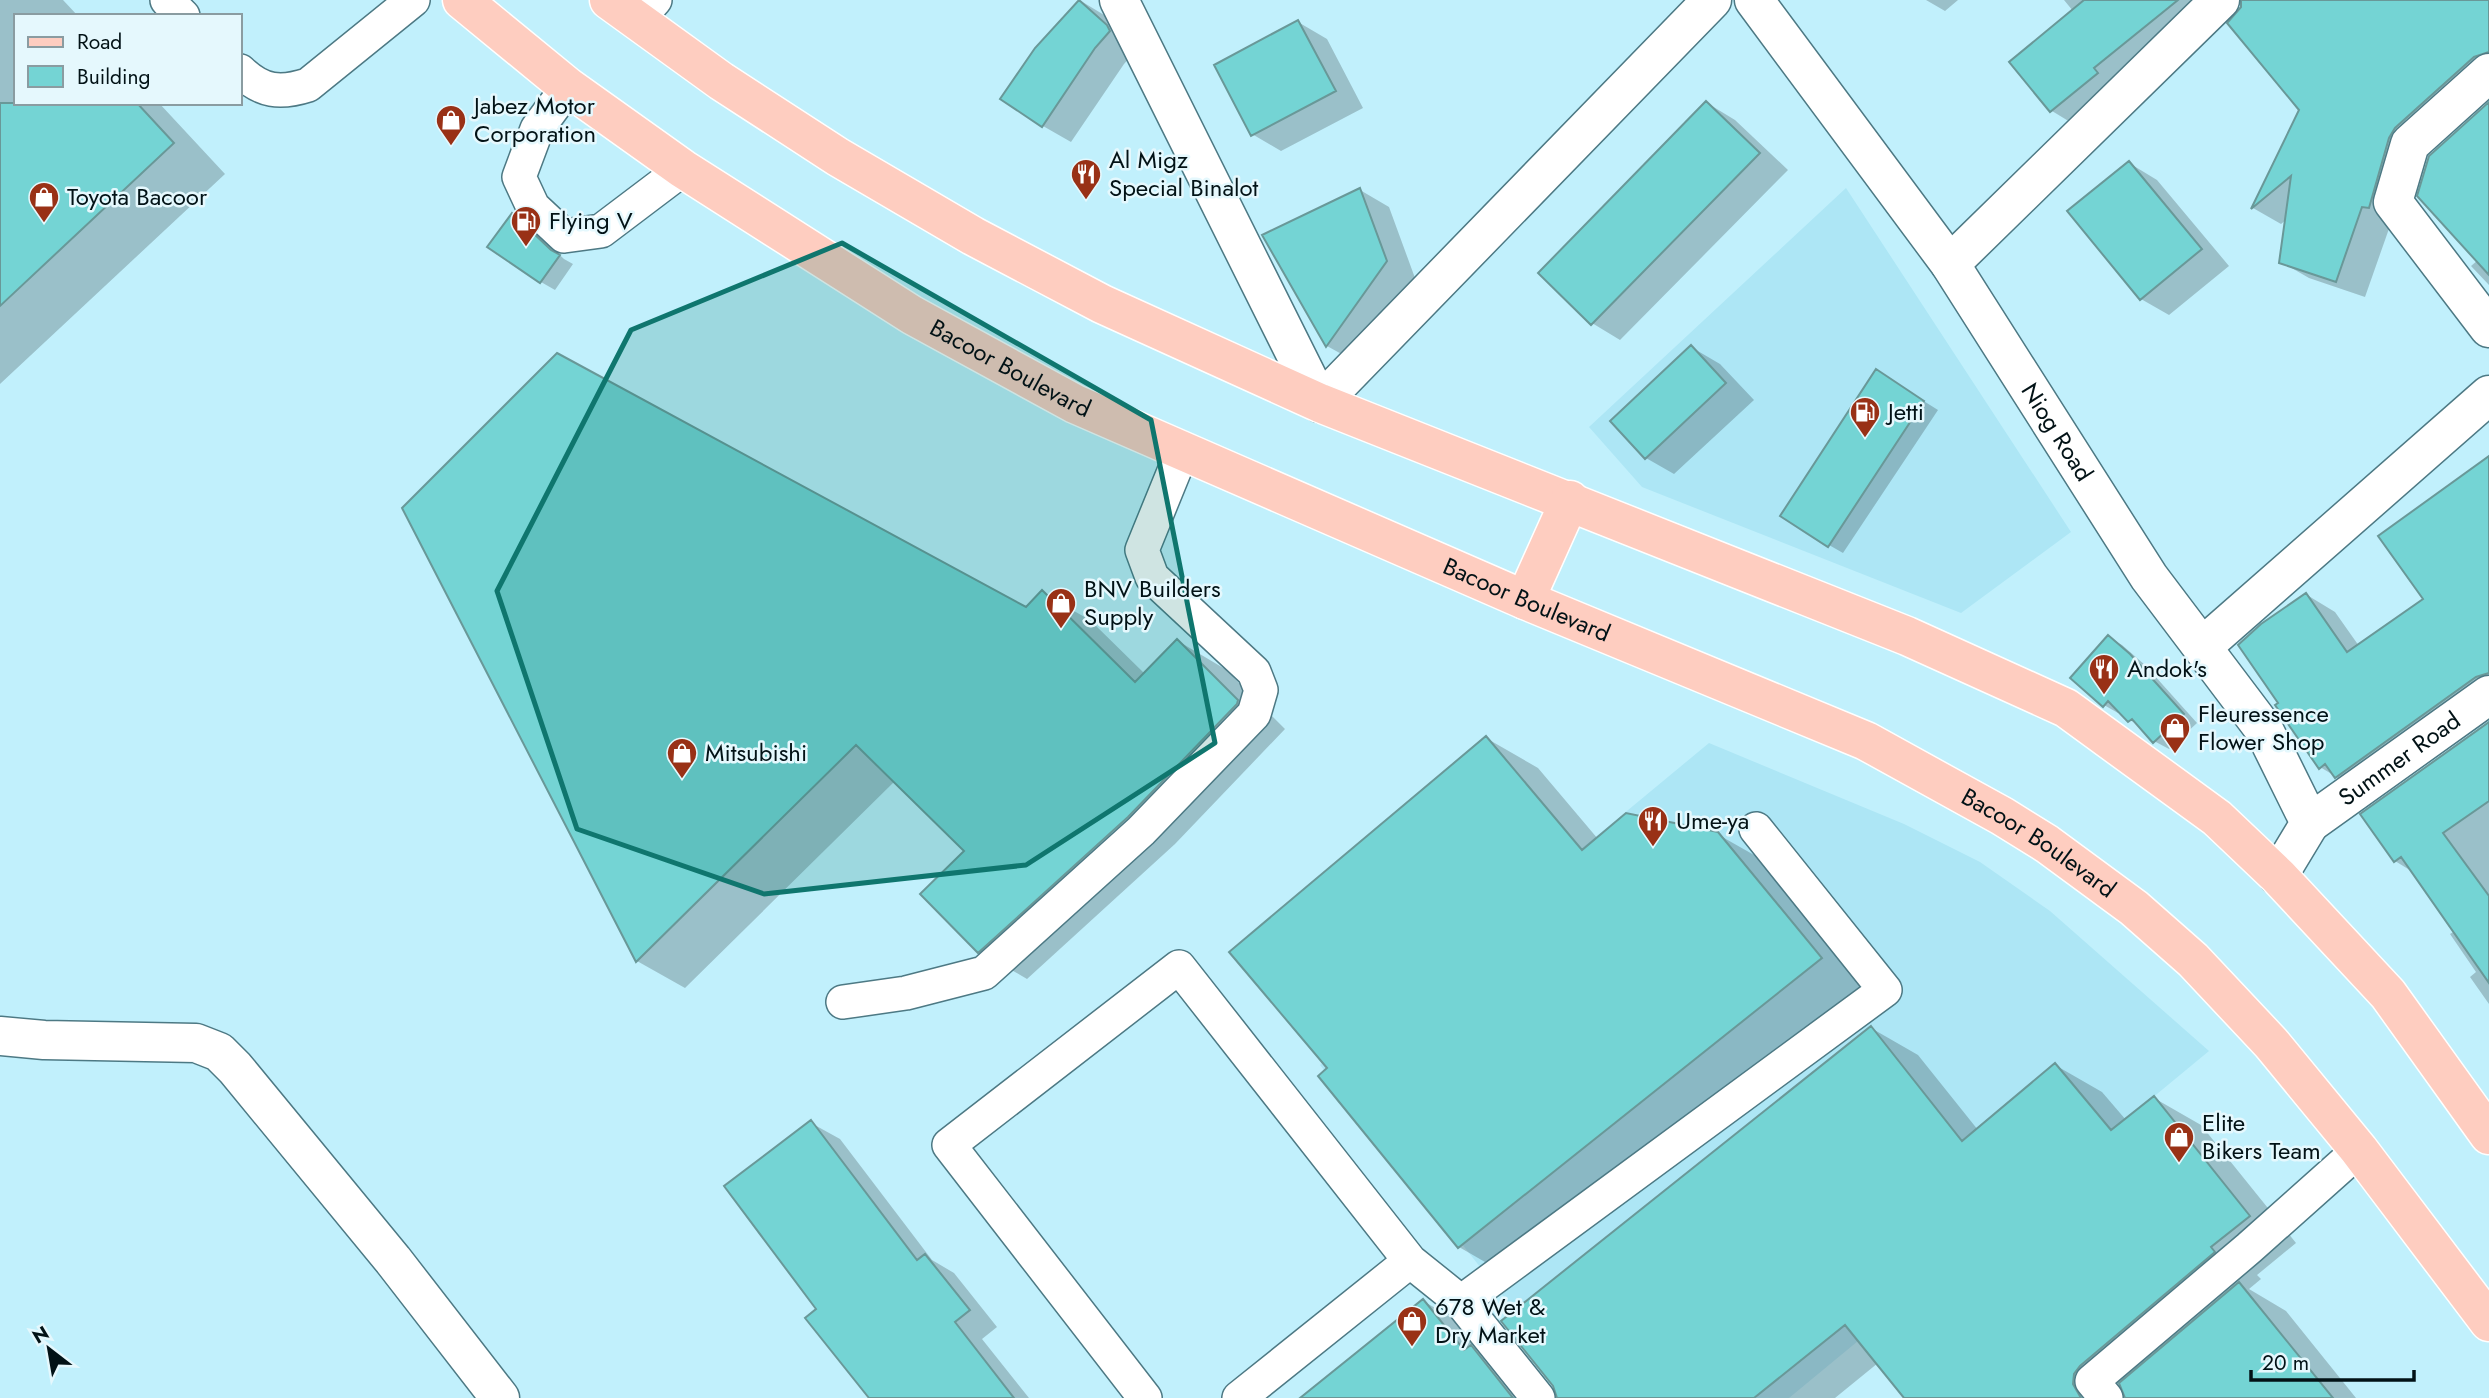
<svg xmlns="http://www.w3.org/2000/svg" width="2489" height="1398" font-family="Jost,sans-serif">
<rect width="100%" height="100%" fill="#c1f0fc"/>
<!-- built -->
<path fill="#ade6f5" d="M 1846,188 L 2071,532 L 1961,613 L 1642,487 L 1589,427 Z
M 1709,743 L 1904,824 L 1980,862 L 2050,911 L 2209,1051 L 1789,1398 L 1584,1398 L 1320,1065 Z"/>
<!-- shadow -->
<path fill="#0003" d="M 0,0 L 63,0 L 78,16 L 16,16 L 16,103 L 159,103 L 225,174 L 0,384 Z
M 1926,0 L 1958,0 L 1945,11 Z
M 2064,0 L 2236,0 L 2080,128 L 2052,111 L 2011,62 L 2073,11 Z
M 2243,0 L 2489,0 L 2489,73 L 2424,144 L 2391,223 L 2365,297 L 2309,278 L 2281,262 L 2287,219 L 2281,224 L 2253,208 L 2301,110 Z
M 1081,1 L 1109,18 L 1138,48 L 1124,64 L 1071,142 L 1043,126 Z
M 1298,22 L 1327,39 L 1363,108 L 1281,151 L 1252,134 Z
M 1707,103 L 1735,120 L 1788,170 L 1620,340 L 1592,323 Z
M 2489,105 L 2489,285 L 2471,266 L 2478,260 Z
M 2129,163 L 2157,180 L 2229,266 L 2169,315 L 2141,299 Z
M 1360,190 L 1389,207 L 1415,278 L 1356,362 L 1327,346 L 1264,236 Z
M 512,215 L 526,223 L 564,259 L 573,264 L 555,290 L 541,282 Z
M 1691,347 L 1720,364 L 1754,400 L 1674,474 L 1646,458 Z
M 1890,380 L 1938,410 L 1843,553 L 1829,545 Z
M 2489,458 L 2489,705 L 2365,794 L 2320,767 L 2280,703 L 2307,595 L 2335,612 L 2359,646 L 2426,600 Z
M 404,508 L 1026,609 L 1042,593 L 1090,620 L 1145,674 L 1178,641 L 1225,669 L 1285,729 L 1175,844 L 1027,979 L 979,951 L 966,851 L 895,781 L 685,988 L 637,961 Z
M 2108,637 L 2122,645 L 2145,665 L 2197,723 L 2169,749 L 2154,741 L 2142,727 L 2130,720 L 2120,711 L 2118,713 L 2104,705 Z
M 2489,724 L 2489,1004 L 2470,977 L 2476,972 L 2450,934 L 2455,931 L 2413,872 L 2395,861 Z
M 1486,738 L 1538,768 L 1598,839 L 1717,834 L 1770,864 L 1872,988 L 1511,1277 L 1459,1247 L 1330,1068 Z
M 1871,1028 L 1918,1055 L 1978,1130 L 2055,1065 L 2102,1092 L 2126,1120 L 2154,1098 L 2201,1125 L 2296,1243 L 2257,1275 L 2261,1279 L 2249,1289 L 2286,1311 L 2356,1398 L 2126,1398 L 2127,1392 L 2123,1398 L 1906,1398 L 1878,1363 L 1835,1398 L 1559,1398 Z
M 811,1123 L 840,1139 L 932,1260 L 954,1273 L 997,1327 L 982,1339 L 1029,1398 L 872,1398 L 818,1310 Z
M 1423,1301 L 1470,1328 L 1537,1398 L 1303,1398 Z"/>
<!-- building -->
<path fill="#74d4d4" stroke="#699898" stroke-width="2" d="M 1079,0 L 1107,25 L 1110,31 L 1095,48 L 1042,127 L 1000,99 L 1035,48 Z
M 2084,0 L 2178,0 L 2094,68 L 2098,73 L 2050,112 L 2009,62 Z
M 2241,0 L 2489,0 L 2489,52 L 2474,57 L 2395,128 L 2389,138 L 2369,208 L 2362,207 L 2336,282 L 2279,263 L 2291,176 L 2251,209 L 2299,110 L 2227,23 L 2241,7 Z
M 1298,20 L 1336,91 L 1251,136 L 1214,65 Z
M 1706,101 L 1760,153 L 1591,325 L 1538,273 Z
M 2489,102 L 2489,275 L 2417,196 L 2429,156 Z
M 0,103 L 137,103 L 174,143 L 0,306 Z
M 2129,161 L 2202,249 L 2140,300 L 2067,211 Z
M 1360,188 L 1387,261 L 1326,347 L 1262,235 Z
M 512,213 L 551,250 L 560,255 L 540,283 L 487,247 Z
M 1691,345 L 1726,383 L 1645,459 L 1610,421 Z
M 557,353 L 1026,607 L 1042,590 L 1135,682 L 1177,639 L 1238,700 L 1237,704 L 1128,817 L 978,953 L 920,894 L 964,851 L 856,745 L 636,962 L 402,508 Z
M 1876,369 L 1924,401 L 1828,547 L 1780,516 Z
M 2489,456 L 2489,673 L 2476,677 L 2335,778 L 2325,764 L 2319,769 L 2275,705 L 2278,703 L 2238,645 L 2261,624 L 2306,593 L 2347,652 L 2423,599 L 2378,536 Z
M 2108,635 L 2130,654 L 2184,714 L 2153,743 L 2132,719 L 2128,722 L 2108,701 L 2103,707 L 2070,678 Z
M 2489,722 L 2489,801 L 2443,833 L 2489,896 L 2489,983 L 2401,857 L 2394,862 L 2360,814 Z
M 1486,736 L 1582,850 L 1626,813 L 1718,832 L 1822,958 L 1458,1248 L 1318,1076 L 1327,1068 L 1229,952 Z
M 1871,1026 L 1962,1141 L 2055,1063 L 2111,1130 L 2154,1096 L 2250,1216 L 2211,1247 L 2215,1252 L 2080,1366 L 2074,1374 L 2073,1384 L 2081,1398 L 1904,1398 L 1845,1325 L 1754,1398 L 1557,1398 L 1553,1386 L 1501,1321 Z
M 811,1120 L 917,1260 L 925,1254 L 970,1310 L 955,1322 L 1014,1398 L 869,1398 L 805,1318 L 816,1309 L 724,1186 Z
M 2239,1282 L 2333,1398 L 2125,1398 L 2119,1383 Z
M 1423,1299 L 1464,1350 L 1471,1345 L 1513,1398 L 1300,1398 Z"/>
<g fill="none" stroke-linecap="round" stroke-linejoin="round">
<!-- service casing -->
<g stroke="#4d7984" stroke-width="36">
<path id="service" d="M 167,0 L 183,16
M 636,21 L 655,0
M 240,71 C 262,92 280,94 308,85 L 413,0
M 568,87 L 537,129 L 519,177 L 533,207 L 564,236 L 601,231 L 683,169
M 843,1002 L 906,993 L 984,973 L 1141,831 L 1254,714 L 1261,690 L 1254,672 L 1152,577 L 1142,550 L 1182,452
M 1461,1302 L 1885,990 L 1756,829
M 1145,1398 L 949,1145 L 1179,967 L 1410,1261
M 1239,1398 L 1410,1261 L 1461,1302 L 1538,1398
M 2106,1398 L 2092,1381 L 2249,1248 L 2359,1150"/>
</g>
<!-- minor casing -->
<g stroke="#4d7984" stroke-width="41">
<g id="minor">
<path d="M 1119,0 L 1320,403 L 1712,0"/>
<path d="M 2489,73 L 2410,144 L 2393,202 L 2489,328"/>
<path d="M 1950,264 L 2220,0"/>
<path d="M 2202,647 L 2489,395"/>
<path id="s1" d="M 2310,823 L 2489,695"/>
<path d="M 0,1036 L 44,1040 L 196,1043 L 219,1052 L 235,1068 L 393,1260 L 500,1398"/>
</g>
</g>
<!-- tertiary casing -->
<g stroke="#4d7984" stroke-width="41">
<g id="tertiary">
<path id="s2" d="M 1754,0 L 1950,264 L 2149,577 L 2263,728 L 2310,823 L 2278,876"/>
</g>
</g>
<!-- primary casing -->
<g stroke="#fff" stroke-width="41">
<g id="primary">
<path id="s3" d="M 462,0 L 568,87 L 683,169 L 912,315 L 1075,404 L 1525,600 L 1866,741 L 2002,816 L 2047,844 L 2134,908 L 2193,960 L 2271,1043 L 2359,1150 L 2489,1322"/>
<path d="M 609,0 L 721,81 L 838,157 L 973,236 L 1102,304 L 1320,403 L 1907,636 L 2066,708 L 2217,818 L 2278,876 L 2388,994 L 2489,1135"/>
<path d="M 1525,600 L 1570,500"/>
</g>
</g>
<!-- service -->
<use href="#service" stroke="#fff" stroke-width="33"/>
<!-- minor -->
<use href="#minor" stroke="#fff" stroke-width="38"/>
<!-- tertiary -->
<use href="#tertiary" stroke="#fff" stroke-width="38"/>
<!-- primary -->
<use href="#primary" stroke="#fecdc0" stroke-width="38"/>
</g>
<!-- marked area -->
<path fill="#0f766e" fill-opacity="0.2" stroke="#0f766e" stroke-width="5" stroke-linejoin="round" d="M 842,243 L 1151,420 L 1215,743 L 1026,865 L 764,894 L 577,829 L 497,591 L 631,330 Z"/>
<!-- icons -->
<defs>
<g id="shop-pin" transform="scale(1.575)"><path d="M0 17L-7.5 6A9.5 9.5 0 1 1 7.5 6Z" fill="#993116" stroke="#e5f8fd"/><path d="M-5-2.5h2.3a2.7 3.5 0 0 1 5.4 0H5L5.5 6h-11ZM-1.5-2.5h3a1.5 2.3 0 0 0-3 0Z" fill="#fff"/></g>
<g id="restaurant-pin" transform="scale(1.575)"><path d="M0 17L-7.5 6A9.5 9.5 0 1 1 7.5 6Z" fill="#993116" stroke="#e5f8fd"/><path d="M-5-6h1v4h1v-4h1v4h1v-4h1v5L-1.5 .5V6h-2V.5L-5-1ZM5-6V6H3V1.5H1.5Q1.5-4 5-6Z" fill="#fff"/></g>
<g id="fuel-pin" transform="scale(1.575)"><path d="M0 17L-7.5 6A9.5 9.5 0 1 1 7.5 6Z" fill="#993116" stroke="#e5f8fd"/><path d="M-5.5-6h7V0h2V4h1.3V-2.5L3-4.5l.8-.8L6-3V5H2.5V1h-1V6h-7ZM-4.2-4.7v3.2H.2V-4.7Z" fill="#fff"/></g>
</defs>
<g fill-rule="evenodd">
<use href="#shop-pin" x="451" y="120"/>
<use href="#restaurant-pin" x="1086" y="174"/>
<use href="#shop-pin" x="44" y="197"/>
<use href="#fuel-pin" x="526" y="221"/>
<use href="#fuel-pin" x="1865" y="412"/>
<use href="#shop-pin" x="1061" y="603"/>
<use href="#restaurant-pin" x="2104" y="669"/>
<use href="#shop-pin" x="2175" y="728"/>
<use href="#shop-pin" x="682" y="753"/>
<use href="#restaurant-pin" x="1653" y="821"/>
<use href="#shop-pin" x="2179" y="1137"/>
<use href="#shop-pin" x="1412" y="1321"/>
</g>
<g text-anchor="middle" stroke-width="5" stroke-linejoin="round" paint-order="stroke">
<!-- poi labels -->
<g font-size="24" fill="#021216" stroke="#e5f8fd" text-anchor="start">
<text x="474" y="114">Jabez Motor<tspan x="474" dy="28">Corporation</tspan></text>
<text x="1109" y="168">Al Migz<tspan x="1109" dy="28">Special Binalot</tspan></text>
<text x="67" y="205">Toyota Bacoor</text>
<text x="549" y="229">Flying V</text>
<text x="1888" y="420">Jetti</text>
<text x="1084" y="597">BNV Builders<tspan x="1084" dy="28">Supply</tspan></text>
<text x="2127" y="677">Andok's</text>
<text x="2198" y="722">Fleuressence<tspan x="2198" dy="28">Flower Shop</tspan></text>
<text x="705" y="761">Mitsubishi</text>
<text x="1676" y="829">Ume-ya</text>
<text x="2202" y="1131">Elite<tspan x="2202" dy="28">Bikers Team</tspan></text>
<text x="1435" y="1315">678 Wet &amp;<tspan x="1435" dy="28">Dry Market</tspan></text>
</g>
<!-- street labels -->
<g font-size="24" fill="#021216" stroke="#e5f8fd">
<text dy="8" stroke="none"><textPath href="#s3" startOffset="662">Bacoor Boulevard</textPath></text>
<text dy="8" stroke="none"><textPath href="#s2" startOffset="528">Niog Road</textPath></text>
<text dy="8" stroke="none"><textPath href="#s3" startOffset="1228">Bacoor Boulevard</textPath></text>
<text dy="8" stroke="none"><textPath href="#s1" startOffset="110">Summer Road</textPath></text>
<text dy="8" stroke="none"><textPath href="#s3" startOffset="1796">Bacoor Boulevard</textPath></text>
</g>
</g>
<!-- legend -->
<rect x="14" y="14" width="228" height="91" fill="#e5f8fd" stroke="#8a9ca1" stroke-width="2"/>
<rect x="28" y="37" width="35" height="10" fill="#fecdc0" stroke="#8a9ca1" stroke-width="2"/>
<text x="77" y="49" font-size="21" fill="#021216">Road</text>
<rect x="28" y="66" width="35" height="21" fill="#74d4d4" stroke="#8a9ca1" stroke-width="2"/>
<text x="77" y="84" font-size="21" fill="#021216">Building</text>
<!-- north arrow -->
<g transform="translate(49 1349) rotate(329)" stroke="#e5f8fd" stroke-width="5" paint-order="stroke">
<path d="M0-5L12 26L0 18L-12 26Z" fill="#021216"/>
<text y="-10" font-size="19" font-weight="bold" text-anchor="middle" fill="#021216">N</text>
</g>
<!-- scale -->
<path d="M2251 1370v10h163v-10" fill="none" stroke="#021216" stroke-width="3.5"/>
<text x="2262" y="1370" font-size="21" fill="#021216" stroke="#e5f8fd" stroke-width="5" paint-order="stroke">20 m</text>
</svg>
